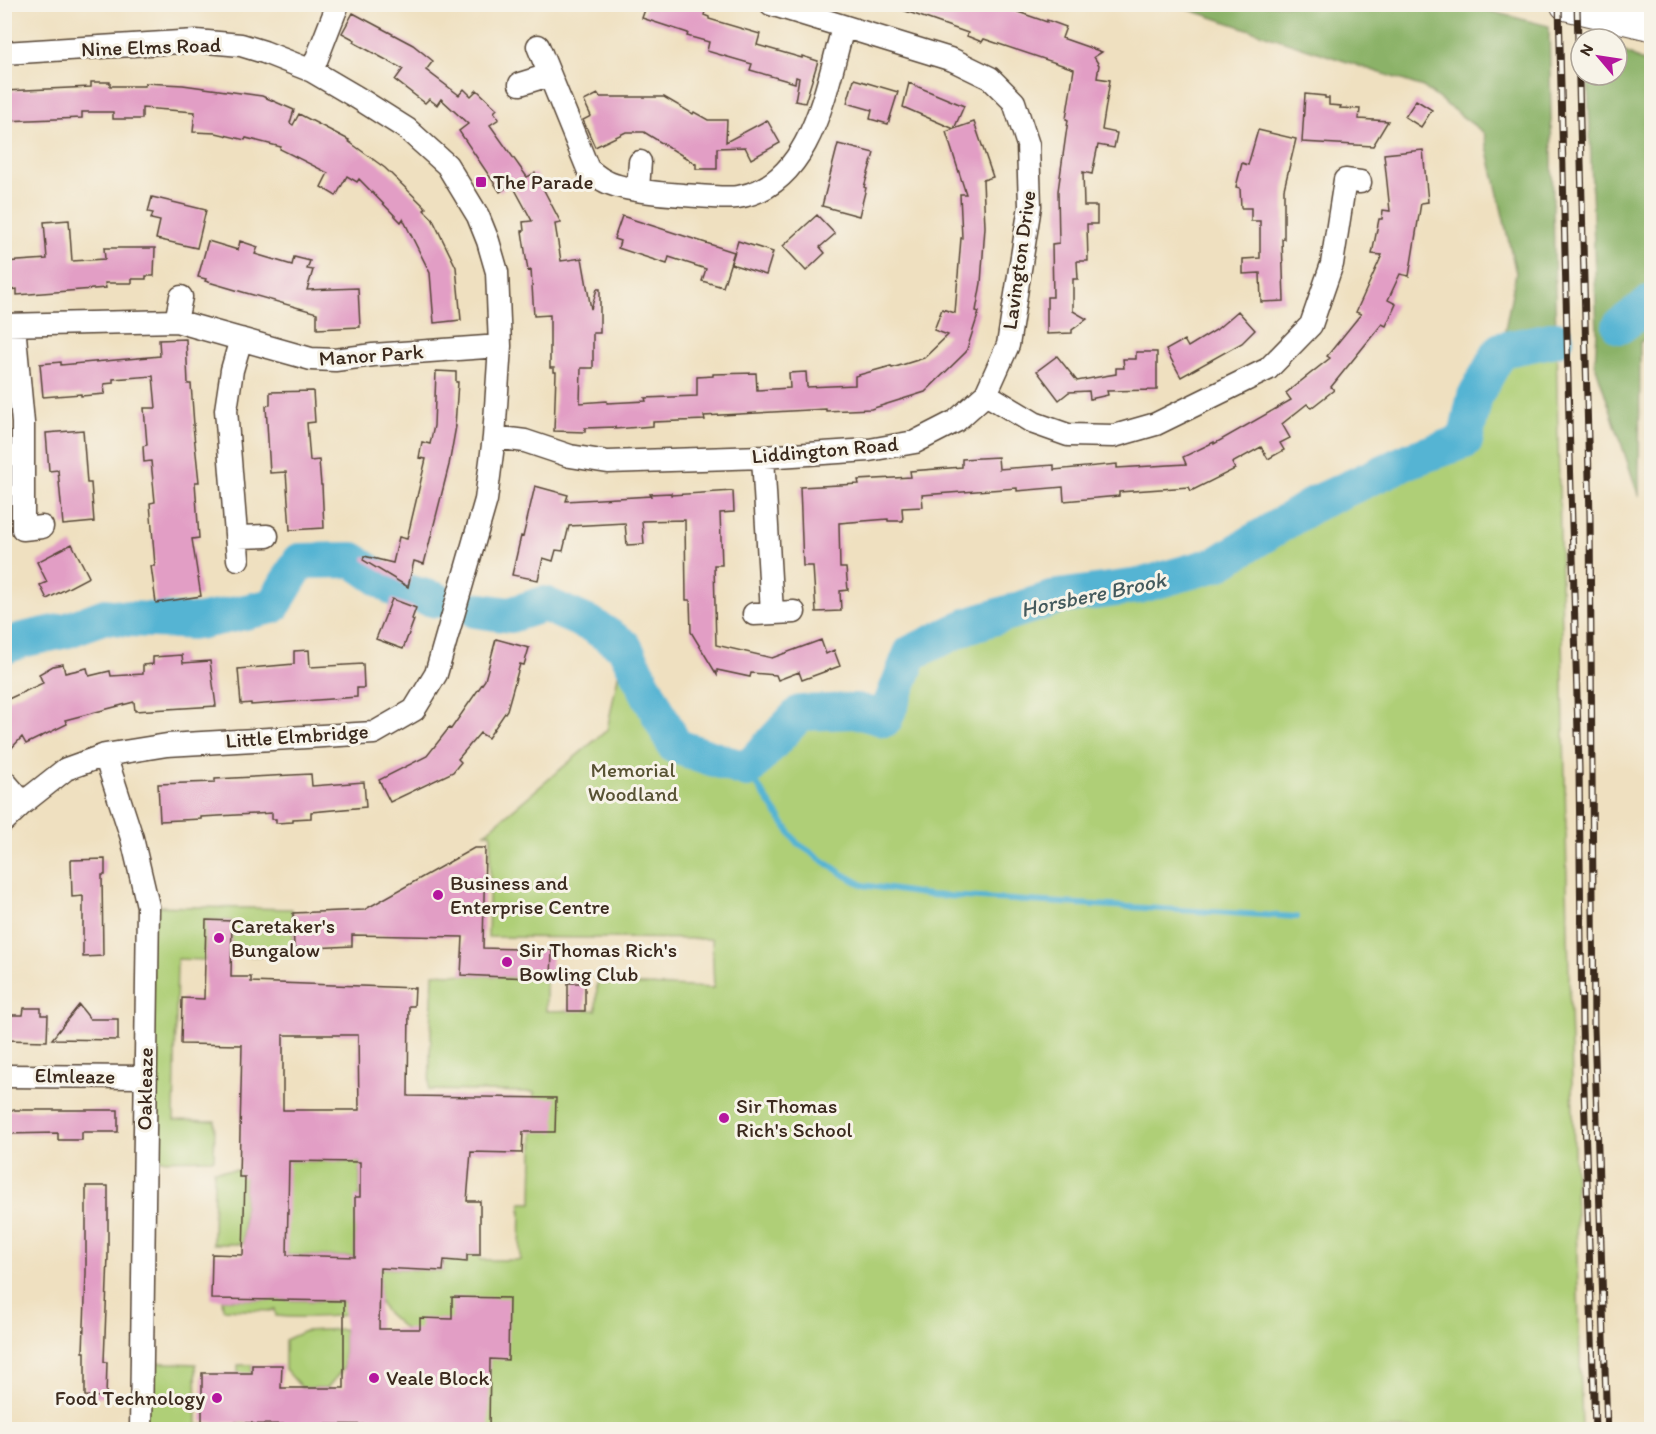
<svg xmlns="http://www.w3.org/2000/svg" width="1656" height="1434" font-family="Itim,sans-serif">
<rect width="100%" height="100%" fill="#f7f3e8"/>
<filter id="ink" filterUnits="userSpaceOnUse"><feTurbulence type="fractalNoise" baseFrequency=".0167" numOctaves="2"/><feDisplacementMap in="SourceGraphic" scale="12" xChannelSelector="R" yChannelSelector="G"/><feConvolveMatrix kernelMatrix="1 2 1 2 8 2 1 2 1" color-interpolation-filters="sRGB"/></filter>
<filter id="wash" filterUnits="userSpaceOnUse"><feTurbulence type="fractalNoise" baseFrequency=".008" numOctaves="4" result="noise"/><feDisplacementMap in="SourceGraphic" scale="24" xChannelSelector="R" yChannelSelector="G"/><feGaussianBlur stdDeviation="1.35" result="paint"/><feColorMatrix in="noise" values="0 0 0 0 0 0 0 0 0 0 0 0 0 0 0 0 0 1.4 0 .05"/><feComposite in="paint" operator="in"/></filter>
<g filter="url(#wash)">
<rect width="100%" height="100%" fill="#efe0c0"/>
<!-- green -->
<path fill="#afcf77" stroke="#757c4a" stroke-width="1.5" d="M 1556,339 L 1569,977 L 1582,1429 L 141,1430 L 143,1362 L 196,1364 L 197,1425 L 238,1426 L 238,1365 L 252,1365 L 252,1424 L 404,1425 L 405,1329 L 385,1311 L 380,1302 L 375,1312 C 341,1316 309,1319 276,1316 L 275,1309 L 271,1311 L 223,1309 L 222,1299 L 379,1302 L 380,1268 L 443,1271 L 444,1260 L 467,1262 L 467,1255 L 480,1255 L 480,1260 L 520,1260 L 521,1203 L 532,1203 L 534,1092 L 429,1090 L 433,973 L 546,979 L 546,1011 L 596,1010 L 597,983 L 714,988 L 712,939 L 488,937 L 491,833 L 485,833 L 607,730 L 624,646 L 675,746 L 747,770 L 800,713 L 857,711 L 885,719 L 911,653 L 967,626 L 1058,597 L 1139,586 L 1217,564 L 1316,503 L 1410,460 L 1465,441 L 1475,396 L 1501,350 Z
M 148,906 L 292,909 L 294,949 L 291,955 L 231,956 L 232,921 L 207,920 L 205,960 L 177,959 L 174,1120 L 215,1121 L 214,1159 L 145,1160 Z
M 283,1161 L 360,1162 L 360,1197 L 356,1197 L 355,1257 L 287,1255 Z
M 214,1170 L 239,1170 L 245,1177 L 243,1244 L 213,1244 Z
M 344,1329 L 344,1368 L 327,1388 L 302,1388 L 285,1369 L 285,1340 L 305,1331 Z"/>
<!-- forest -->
<path fill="#8bb268" stroke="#636e43" stroke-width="1.5" d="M 1461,4 L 1549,26 L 1556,339 L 1501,350 L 1516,273 L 1484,133 L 1423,87 L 1175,5 Z
M 1617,48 L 1652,66 L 1652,336 L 1640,342 L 1639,497 L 1595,364 L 1597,331 L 1588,75 L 1617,75 Z"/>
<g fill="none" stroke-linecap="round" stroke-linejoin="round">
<!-- stream -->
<path stroke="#55b4d3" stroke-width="6" d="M 747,770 L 797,843 L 843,874 L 863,885 L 929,895 L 1297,917"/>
<!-- river -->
<path stroke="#55b4d3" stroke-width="36" d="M 1620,326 L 1652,302
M 475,610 L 510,615 L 544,604 L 592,625 L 624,646 L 675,746 L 747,770 L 800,713 L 857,711 L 885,719 L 911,653 L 967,626 L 1058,597 L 1139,586 L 1217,564 L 1316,503 L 1410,460 L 1465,441 L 1475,396 L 1501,350 L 1556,339
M 4,647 L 22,640 L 68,630 L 105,616 L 129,619 L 198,622 L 273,606 L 300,561 L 353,560 L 395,589 L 437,600"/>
</g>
<g id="blocks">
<!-- building -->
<path fill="#e29ec5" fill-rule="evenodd" d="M 647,4 L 707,5 L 704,15 L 709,17 L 709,19 L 760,34 L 757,45 L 802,58 L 802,56 L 818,61 L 805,103 L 795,101 L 799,78 L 796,77 L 795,83 L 750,70 L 752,64 L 707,51 L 709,42 L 687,36 L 688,33 L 642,18 Z
M 895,4 L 995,4 L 1047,22 L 1047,20 L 1066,27 L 1062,38 L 1102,52 L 1094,57 L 1099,65 L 1097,78 L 1110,80 L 1102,130 L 1117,133 L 1114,148 L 1098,145 L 1092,174 L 1083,172 L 1084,206 L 1097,206 L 1097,224 L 1087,224 L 1088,261 L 1077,261 L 1078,279 L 1073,279 L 1073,311 L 1087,319 L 1072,330 L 1072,333 L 1047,334 L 1047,297 L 1053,297 L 1052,244 L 1059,243 L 1058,191 L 1068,120 L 1066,119 L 1074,69 L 984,39 L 982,42 L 967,36 L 968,33 L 894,7 Z
M 353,13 L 413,45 L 433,61 L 426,70 L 459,95 L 464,89 L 471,96 L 477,90 L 497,109 L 494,112 L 499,119 L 490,125 L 527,177 L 535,173 L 561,223 L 555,224 L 561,261 L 582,258 L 591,309 L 597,289 L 600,289 L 600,333 L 593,333 L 593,368 L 581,368 L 580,403 L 607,401 L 607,403 L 646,401 L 645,398 L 697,396 L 697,377 L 713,376 L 713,374 L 756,373 L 757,390 L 790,388 L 789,373 L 806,372 L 807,387 L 855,385 L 855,376 L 891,366 L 892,368 L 924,358 L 948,335 L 934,330 L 942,309 L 955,313 L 961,238 L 962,238 L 960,194 L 966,194 L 946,132 L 954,129 L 903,107 L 909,83 L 964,106 L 954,129 L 974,122 L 993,177 L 983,180 L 985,227 L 981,283 L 976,311 L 979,312 L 966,352 L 925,392 L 871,409 L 826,411 L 826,409 L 704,416 L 705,420 L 653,422 L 653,426 L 615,429 L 615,427 L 585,428 L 585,432 L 554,431 L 556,372 L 554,372 L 554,368 L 550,368 L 550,315 L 534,316 L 531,270 L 528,271 L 522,231 L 524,231 L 523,222 L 532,221 L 512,184 L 500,192 L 459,131 L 468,124 L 441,99 L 437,105 L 429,99 L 425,103 L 395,80 L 403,69 L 353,42 L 355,40 L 342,33 Z
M 854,79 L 898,92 L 888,124 L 870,119 L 872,110 L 847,103 Z
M 91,82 L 110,82 L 110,86 L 145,86 L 145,83 L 183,85 L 262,96 L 294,110 L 290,123 L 293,125 L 299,114 L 349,140 L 348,141 L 385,168 L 426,208 L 424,210 L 432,218 L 456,267 L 461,320 L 434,323 L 430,273 L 403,219 L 401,222 L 359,179 L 357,182 L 347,176 L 336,196 L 321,187 L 328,173 L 280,149 L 281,147 L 246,138 L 245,140 L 216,133 L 193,132 L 195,112 L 142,108 L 142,119 L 113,119 L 113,112 L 82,112 L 82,118 L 4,121 L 4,91 L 91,87 Z
M 598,94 L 600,97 L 664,97 L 693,114 L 694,112 L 708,120 L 727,120 L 726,142 L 767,120 L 780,143 L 751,159 L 745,147 L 717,148 L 717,169 L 696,169 L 696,164 L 644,132 L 626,132 L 595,147 L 583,120 L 591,116 L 584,101 Z
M 1305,94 L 1325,96 L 1325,98 L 1329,98 L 1329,105 L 1341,106 L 1340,108 L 1360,109 L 1359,119 L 1388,121 L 1373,146 L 1302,142 Z
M 1416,100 L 1432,110 L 1421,127 L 1405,117 Z
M 1258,130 L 1296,139 L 1284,189 L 1284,239 L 1282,239 L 1284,301 L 1261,302 L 1260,273 L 1243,274 L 1243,259 L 1260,258 L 1260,221 L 1251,221 L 1251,208 L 1241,208 L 1240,188 L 1236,187 L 1242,163 L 1248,165 Z
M 838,144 L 874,153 L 864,187 L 866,188 L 859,216 L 822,206 Z
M 1423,150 L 1428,202 L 1421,203 L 1409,276 L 1400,274 L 1388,300 L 1396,304 L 1386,326 L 1382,324 L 1331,387 L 1334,390 L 1311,408 L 1307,404 L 1282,424 L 1290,438 L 1280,443 L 1284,450 L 1268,459 L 1261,447 L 1232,463 L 1235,469 L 1191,491 L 1189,487 L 1119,492 L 1119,496 L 1064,501 L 1063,487 L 1017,491 L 1017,488 L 922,495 L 923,507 L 902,508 L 903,521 L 888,521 L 888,519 L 839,523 L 840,568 L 846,568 L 848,590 L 840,591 L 841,611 L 816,612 L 813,566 L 803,566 L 800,487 L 859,484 L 858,480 L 911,477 L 910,471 L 962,467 L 962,459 L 998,457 L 999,469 L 1054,465 L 1054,470 L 1117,464 L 1117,468 L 1186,464 L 1183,457 L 1214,442 L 1214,444 L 1291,400 L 1286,393 L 1330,358 L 1327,356 L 1361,314 L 1356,312 L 1382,255 L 1372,254 L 1379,219 L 1382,219 L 1383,210 L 1390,211 L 1384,154 Z
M 152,197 L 206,210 L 197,248 L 156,239 L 160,221 L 151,219 L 153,213 L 148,212 Z
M 817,215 L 835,234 L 820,247 L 825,253 L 806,271 L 783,246 Z
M 622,216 L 734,252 L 723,287 L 702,281 L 706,269 L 669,257 L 667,264 L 618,248 L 620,241 L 614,239 Z
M 69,220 L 72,261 L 105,259 L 104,248 L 155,248 L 154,276 L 146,276 L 146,279 L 132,279 L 132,283 L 105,283 L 106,288 L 17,295 L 17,289 L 4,291 L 4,262 L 47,259 L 44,222 Z
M 208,241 L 238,250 L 240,241 L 258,247 L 255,254 L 292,265 L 294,257 L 310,261 L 307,269 L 313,270 L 307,290 L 358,288 L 360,327 L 317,329 L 317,313 L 246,293 L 205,281 L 206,279 L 198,277 Z
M 738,241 L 773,252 L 766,275 L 731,264 Z
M 1238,311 L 1255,330 L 1242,343 L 1181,377 L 1166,350 L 1184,340 L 1188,347 L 1216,330 Z
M 186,339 L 188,384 L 191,384 L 194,425 L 193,425 L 199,482 L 195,482 L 199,538 L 192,539 L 201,596 L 156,603 L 151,566 L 155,566 L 150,503 L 155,502 L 151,461 L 144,462 L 143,446 L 147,445 L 144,408 L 156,408 L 153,376 L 113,379 L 113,383 L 104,384 L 105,394 L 81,396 L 81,394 L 43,397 L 40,364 L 61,362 L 61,365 L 160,356 L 159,340 Z
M 1136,352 L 1157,352 L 1157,390 L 1107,391 L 1108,395 L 1090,399 L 1089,391 L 1069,392 L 1059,400 L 1037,371 L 1057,356 L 1077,381 L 1104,376 L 1116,374 L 1116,368 L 1124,368 L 1123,359 L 1136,359 Z
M 436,371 L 456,372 L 456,382 L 458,382 L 455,426 L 456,426 L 449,465 L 424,564 L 414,561 L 408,587 L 363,560 L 364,556 L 393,563 L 399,537 L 407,539 L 426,459 L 419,458 L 422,442 L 430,444 L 434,426 Z
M 313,391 L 315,422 L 307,423 L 310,461 L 319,460 L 321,485 L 322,485 L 324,528 L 290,530 L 286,472 L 270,473 L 266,406 L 270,405 L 270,392 Z
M 83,430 L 87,483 L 91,483 L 94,522 L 63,525 L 58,470 L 49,471 L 46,433 Z
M 535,486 L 568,495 L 566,501 L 651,496 L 650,494 L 671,493 L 671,495 L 733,491 L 734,512 L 720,513 L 722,565 L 714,565 L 716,645 L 772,658 L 821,640 L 826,654 L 834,650 L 840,666 L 802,680 L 799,672 L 778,680 L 776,675 L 751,673 L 750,677 L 717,670 L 717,675 L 691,632 L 690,600 L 686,600 L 685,520 L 642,521 L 644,544 L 627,545 L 625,523 L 569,526 L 563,551 L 556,550 L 553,561 L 543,558 L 538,580 L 512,575 L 521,536 L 523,537 Z
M 72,544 L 89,577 L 47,599 L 40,585 L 47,582 L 37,562 Z
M 392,599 L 416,608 L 412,619 L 414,620 L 403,649 L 376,639 Z
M 496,639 L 529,648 L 524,665 L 520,664 L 507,710 L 488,738 L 480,733 L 458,759 L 461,762 L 453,772 L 390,802 L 379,780 L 427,756 L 449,728 L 451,729 L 485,680 Z
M 309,650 L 310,667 L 363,664 L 364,688 L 357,688 L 357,697 L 251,705 L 251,703 L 241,704 L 238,669 L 294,664 L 294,651 Z
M 182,655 L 183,663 L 210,661 L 216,706 L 135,711 L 134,702 L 65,720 L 67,724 L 26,744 L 22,737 L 4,756 L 4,701 L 43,683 L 39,674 L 53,666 L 63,664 L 65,673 L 87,668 L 89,676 L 110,671 L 111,676 L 143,674 L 143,665 L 153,664 L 153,657 Z
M 311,774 L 312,786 L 364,782 L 366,807 L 311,812 L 311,818 L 293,819 L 293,822 L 276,823 L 276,819 L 272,819 L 272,813 L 201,817 L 201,819 L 160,821 L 158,784 L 215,782 L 215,779 Z
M 474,848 L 485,848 L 483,948 L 552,950 L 551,979 L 461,975 L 463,937 L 352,935 L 352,946 L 294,949 L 293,913 L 364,910 Z
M 105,859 L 105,875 L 102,875 L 103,956 L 83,957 L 83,896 L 72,897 L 71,860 Z
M 206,920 L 232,921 L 231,977 L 251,977 L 251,982 L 415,988 L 414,1006 L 409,1006 L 408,1096 L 556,1098 L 555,1132 L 523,1132 L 522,1153 L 471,1152 L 467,1201 L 480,1201 L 480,1255 L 467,1255 L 467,1262 L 444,1260 L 443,1271 L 380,1268 L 379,1329 L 420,1329 L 420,1318 L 452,1319 L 452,1297 L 509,1298 L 508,1360 L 490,1359 L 489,1430 L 429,1430 L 429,1425 L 252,1424 L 252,1423 L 202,1422 L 202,1373 L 252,1373 L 252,1365 L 282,1365 L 281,1388 L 344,1388 L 344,1301 L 211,1299 L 212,1254 L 243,1255 L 245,1177 L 239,1177 L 242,1045 L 181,1044 L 182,998 L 204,999 ZM 283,1035 L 358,1035 L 359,1110 L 283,1110 ZM 289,1161 L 360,1162 L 360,1197 L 355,1197 L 355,1257 L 287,1255 Z
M 568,983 L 585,983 L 585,1011 L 568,1011 Z
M 79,1005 L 90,1019 L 118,1019 L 118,1040 L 52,1039 Z
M 24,1008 L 41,1008 L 41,1015 L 48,1015 L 47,1041 L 4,1040 L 4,1015 L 23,1015 Z
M 4,1110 L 118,1110 L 118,1132 L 82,1132 L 82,1140 L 58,1140 L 58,1133 L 4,1134 Z
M 86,1186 L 108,1186 L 108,1256 L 104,1362 L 107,1362 L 106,1397 L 85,1396 L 85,1352 L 83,1352 L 86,1273 Z"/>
</g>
</g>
<g filter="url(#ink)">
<use href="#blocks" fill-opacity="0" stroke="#564536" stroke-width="1.5"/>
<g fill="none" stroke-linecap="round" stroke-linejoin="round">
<!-- minor casing -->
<g stroke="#564536" stroke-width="25">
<path id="minor" d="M 771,4 L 953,60 L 990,78 L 1014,102 L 1028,145 L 1030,206 L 1008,345 L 986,394
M 538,46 L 588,169 C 593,173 598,177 603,180 C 619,190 663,194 683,195 C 698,196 725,199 738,197 C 812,185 826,87 843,28
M 4,53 L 196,41 L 241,45 L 264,52 L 312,71 L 358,98 L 407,129 L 447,165 L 478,216 L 488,241 L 497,272 L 500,346 L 494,437 L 486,500 L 436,674 L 414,710 L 374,733 L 167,745 L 105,755 L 66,769 L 23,803 L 4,821
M 312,71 L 338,4
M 520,84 L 549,75
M 638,189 L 640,162
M 176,321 L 181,297
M 4,325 L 176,321 L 311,359 L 335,360 L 373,355 L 500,346
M 14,325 L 23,423 L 23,529 L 42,527
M 494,437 L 525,441 L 570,456 L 608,462 L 763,457 L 869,450 L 915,442 L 956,421 L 986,394 L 1034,423 L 1068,435 L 1114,436 L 1156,424 L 1268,369 L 1311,325 L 1332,264 L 1345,180 L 1360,182
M 763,457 L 772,613
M 237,537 L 267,536
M 238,559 L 226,410 L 232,370 L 241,339
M 754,614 L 794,612
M 105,755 L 132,838 L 148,906 L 141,1430
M 4,781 L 23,803
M 4,1076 L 145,1077"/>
</g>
<!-- highway casing -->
<g stroke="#564536" stroke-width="35">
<path id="highway" d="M 1567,4 L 1652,24"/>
</g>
<!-- minor -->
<use href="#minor" stroke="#fff" stroke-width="22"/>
<!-- highway -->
<use href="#highway" stroke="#fff" stroke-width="33"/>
<!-- rail casing -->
<g stroke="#3b2a1e" stroke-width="7">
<path id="rail" d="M 1559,4 L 1569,419 L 1579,767 L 1582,1027 L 1595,1430
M 1577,4 L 1590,517 L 1594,1027 L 1607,1430"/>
</g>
<!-- rail -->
<use href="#rail" stroke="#f7f3e8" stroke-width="4.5" stroke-dasharray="14" stroke-linecap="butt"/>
</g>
</g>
<!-- markers -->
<g fill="#b5179e" stroke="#f7f3e8" stroke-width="2">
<rect x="475" y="176" width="12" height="12" rx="3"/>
<circle cx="438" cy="895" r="6"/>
<circle cx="219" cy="938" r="6"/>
<circle cx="507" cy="962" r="6"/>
<circle cx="724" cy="1118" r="6"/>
<circle cx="374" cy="1378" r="6"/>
<circle cx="217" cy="1398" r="6"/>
</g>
<g text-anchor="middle" stroke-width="6" stroke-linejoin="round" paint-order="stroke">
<!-- street labels -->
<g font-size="21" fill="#3b2a1e" stroke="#f7f3e8">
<text transform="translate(151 47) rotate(-2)" y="7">Nine Elms Road</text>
<text transform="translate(1019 260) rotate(-82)" y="7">Lavington Drive</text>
<text transform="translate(371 355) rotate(-4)" y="7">Manor Park</text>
<text transform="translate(825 450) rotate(-5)" y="7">Liddington Road</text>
<text transform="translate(297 736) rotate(-4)" y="7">Little Elmbridge</text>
<text transform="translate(75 1076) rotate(1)" y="7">Elmleaze</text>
<text transform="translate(145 1089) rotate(-89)" y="7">Oakleaze</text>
</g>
<!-- poi labels -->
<g font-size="21" fill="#3b2a1e" stroke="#f7f3e8" text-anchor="start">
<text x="493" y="189">The Parade</text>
<text x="450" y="890">Business and<tspan x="450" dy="24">Enterprise Centre</tspan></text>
<text x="231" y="933">Caretaker's<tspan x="231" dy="24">Bungalow</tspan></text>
<text x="519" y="957">Sir Thomas Rich's<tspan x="519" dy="24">Bowling Club</tspan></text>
<text x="736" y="1113">Sir Thomas<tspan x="736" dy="24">Rich's School</tspan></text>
<text x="386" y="1385">Veale Block</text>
<text x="205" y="1405" text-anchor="end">Food Technology</text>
</g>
<!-- park labels -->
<g font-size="21" fill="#585334" stroke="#f7f3e8">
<text x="633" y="777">Memorial<tspan x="633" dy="24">Woodland</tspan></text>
</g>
<!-- water labels -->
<g font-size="22" font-style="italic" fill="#445a5d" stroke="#f7f3e8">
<text transform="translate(1093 594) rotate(-12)" y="8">Horsbere Brook</text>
</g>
</g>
<!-- margin -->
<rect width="1656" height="1434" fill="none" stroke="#f7f3e8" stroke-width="24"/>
<!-- north arrow -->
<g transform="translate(1599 57) rotate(299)"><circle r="28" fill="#f7f3e8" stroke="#aca397" stroke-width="1.5"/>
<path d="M0-4.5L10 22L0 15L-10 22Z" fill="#b5179e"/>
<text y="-9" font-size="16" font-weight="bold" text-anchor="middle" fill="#3b2a1e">N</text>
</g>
</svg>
